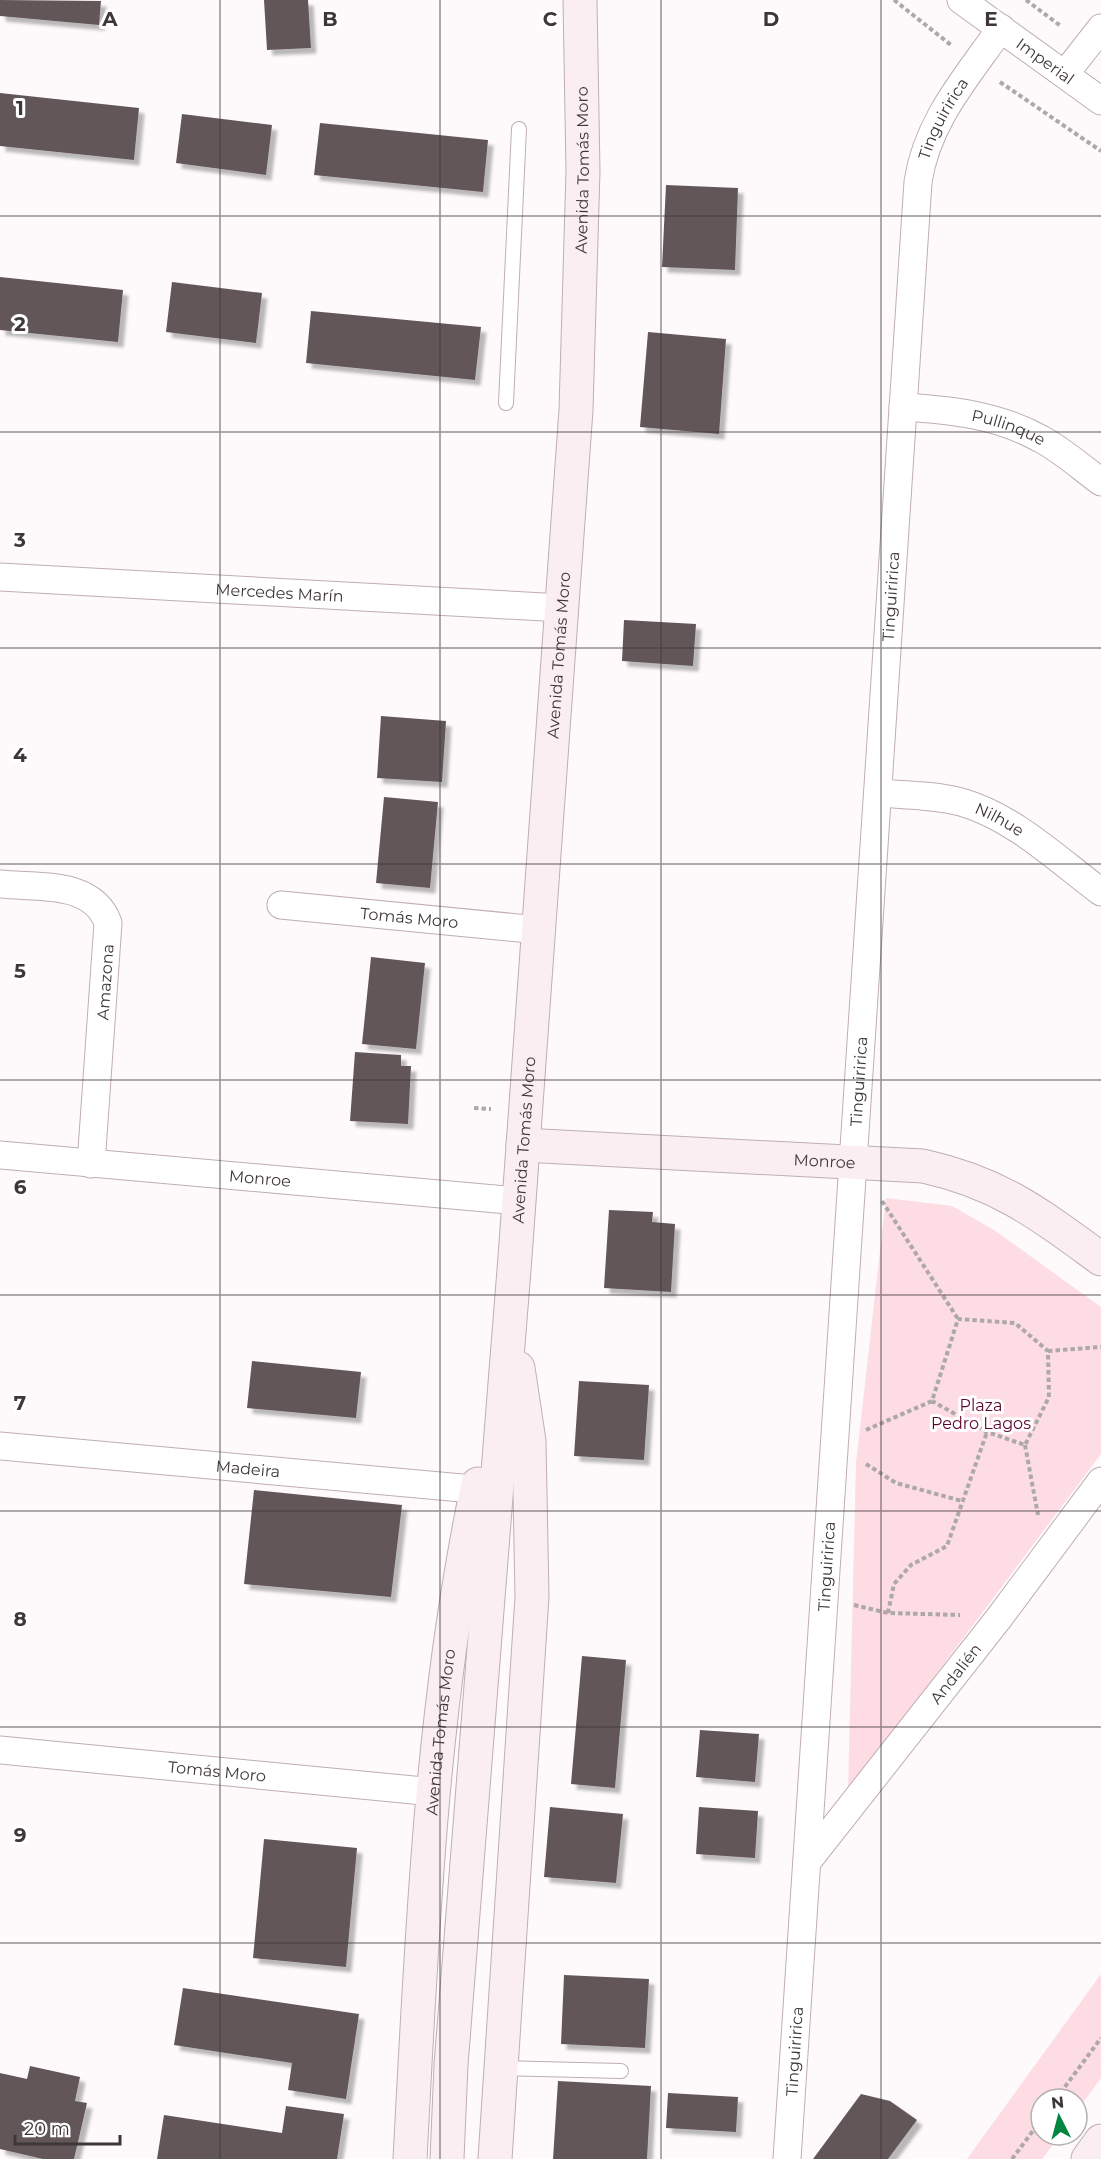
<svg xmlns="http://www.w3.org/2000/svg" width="1101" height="2159" font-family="Montserrat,sans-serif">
<defs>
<filter id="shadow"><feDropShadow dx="5.5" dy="5.5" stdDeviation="1.5" flood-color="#0004"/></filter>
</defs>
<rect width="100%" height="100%" fill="#fefafb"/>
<!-- green -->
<path fill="#fddce4" d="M 886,1198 L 952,1206 L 994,1230 L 1101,1307 L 1101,1454 L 848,1792 L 856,1463 Z
M 1101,1974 L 1101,2078 L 1077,2111 L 1077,2099 L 1041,2099 L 1041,2135 L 1060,2135 L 1042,2159 L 967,2159 Z"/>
<!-- building -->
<path fill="#645659" filter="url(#shadow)" d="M 0,0 L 101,1 L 99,25 L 0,16 Z
M 264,0 L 308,0 L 311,48 L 267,50 Z
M 0,93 L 139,108 L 134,160 L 0,146 Z
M 182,114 L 272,125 L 266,175 L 176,163 Z
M 320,123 L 488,140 L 483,192 L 314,175 Z
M 666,185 L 738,188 L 735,270 L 662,267 Z
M 0,277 L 123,290 L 118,342 L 0,330 Z
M 172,282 L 262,293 L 256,343 L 166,332 Z
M 311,311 L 481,327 L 475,380 L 306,363 Z
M 648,332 L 726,339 L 719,434 L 640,427 Z
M 624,620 L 696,624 L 693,666 L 622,661 Z
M 381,716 L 446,721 L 442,782 L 377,778 Z
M 384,797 L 438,802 L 430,888 L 376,883 Z
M 371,957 L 425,963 L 416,1049 L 362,1044 Z
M 355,1052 L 401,1055 L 401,1066 L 411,1066 L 408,1124 L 350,1121 Z
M 609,1210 L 653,1212 L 652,1222 L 675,1224 L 671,1292 L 604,1288 Z
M 252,1361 L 361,1372 L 356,1418 L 247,1408 Z
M 579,1381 L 649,1385 L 644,1460 L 574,1456 Z
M 254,1490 L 402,1505 L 391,1597 L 244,1584 Z
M 582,1656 L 626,1660 L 615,1788 L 571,1784 Z
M 700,1730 L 759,1734 L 755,1782 L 696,1777 Z
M 550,1807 L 623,1814 L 616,1883 L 544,1877 Z
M 699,1807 L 758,1811 L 755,1858 L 696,1854 Z
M 264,1839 L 357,1848 L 346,1967 L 253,1958 Z
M 564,1975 L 649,1979 L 645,2048 L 561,2044 Z
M 183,1988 L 359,2014 L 346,2099 L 288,2090 L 292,2063 L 174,2045 Z
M 30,2066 L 80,2077 L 75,2101 L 87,2103 L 74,2159 L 43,2159 L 0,2149 L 0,2073 L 27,2079 Z
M 558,2081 L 651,2086 L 647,2159 L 553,2159 Z
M 668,2093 L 738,2097 L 736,2132 L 666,2128 Z
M 861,2094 L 890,2101 L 917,2120 L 888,2159 L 813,2159 Z
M 286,2106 L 344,2114 L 337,2159 L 157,2159 L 164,2115 L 282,2133 Z"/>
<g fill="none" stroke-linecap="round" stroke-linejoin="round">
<!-- lane casing -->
<g stroke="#bfaeb2" stroke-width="16">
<path id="lane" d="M 506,403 L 519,129
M 502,2068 L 621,2071"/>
</g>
<!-- street casing -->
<g stroke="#bfaeb2" stroke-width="29">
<g id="street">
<path id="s1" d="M 961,0 L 1101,101"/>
<path d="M 1065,74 L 1101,28"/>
<path id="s2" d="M 903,407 C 952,410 998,415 1041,439 C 1062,450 1082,468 1101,482"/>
<path id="s3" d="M 0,577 L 562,608"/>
<path id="s4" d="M 878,793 C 905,795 934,795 961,802 C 1014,817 1058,860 1101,892"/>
<path d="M 0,884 C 37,888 93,880 108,923 L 91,1164"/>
<path id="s5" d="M 281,905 L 539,930"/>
<path id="s6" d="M 0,1155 L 519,1201"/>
<path id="s7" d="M 0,1446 L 495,1491"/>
<path id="s8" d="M 0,1750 L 434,1792"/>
<path id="s9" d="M 807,1862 L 999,1618 L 1101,1481"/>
<path id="s10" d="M 787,2159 L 918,182 C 927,121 967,77 1001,28"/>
</g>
</g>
<!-- secondary casing -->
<g stroke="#bfaeb2" stroke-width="35">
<g id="secondary">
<path id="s11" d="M 523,1145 L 923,1166 C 1000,1183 1039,1214 1101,1259"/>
<path id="s12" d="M 410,2159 C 422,1934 431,1705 478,1484"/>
<path id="s13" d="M 447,2159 L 451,2065 L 515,1257 L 576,410 L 583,171 L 580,0"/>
<path d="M 495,2159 L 532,1597 L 529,1441 L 518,1368"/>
<path d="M 1088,2159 L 1101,2141"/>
</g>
</g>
<!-- path -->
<path stroke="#ada8a9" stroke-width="4" stroke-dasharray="4.5 3" stroke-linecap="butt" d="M 894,0 L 951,45
M 1026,0 L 1062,27
M 1000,82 L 1101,151
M 474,1108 L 491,1109
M 882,1201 L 958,1319
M 1048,1351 L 1101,1347
M 866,1430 L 932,1401 L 958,1319 L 1015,1323 L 1048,1351 L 1049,1397 L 1025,1445 L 987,1432 L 932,1401
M 1025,1445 L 1038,1515
M 866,1464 L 896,1483 L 962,1501
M 854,1605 L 888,1613 L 960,1615
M 888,1613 L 894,1584 L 911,1565 L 947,1546 L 987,1432
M 1056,2099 L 1101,2038
M 1012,2159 L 1041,2120"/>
<!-- lane -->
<use href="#lane" stroke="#fff" stroke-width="14"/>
<!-- street -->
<use href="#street" stroke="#fff" stroke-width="27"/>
<!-- secondary -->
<use href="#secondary" stroke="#fbeef2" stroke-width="33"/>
</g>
<!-- grid -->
<path fill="none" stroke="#3e3739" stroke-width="1.5" stroke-opacity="0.55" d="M 220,0 L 220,2159M 440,0 L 440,2159M 661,0 L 661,2159M 881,0 L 881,2159M 0,216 L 1101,216M 0,432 L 1101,432M 0,648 L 1101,648M 0,864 L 1101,864M 0,1080 L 1101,1080M 0,1295 L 1101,1295M 0,1511 L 1101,1511M 0,1727 L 1101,1727M 0,1943 L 1101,1943"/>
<g text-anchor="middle" stroke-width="6" stroke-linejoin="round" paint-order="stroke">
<!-- street labels -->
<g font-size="16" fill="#3e3739" stroke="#fff">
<text dy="6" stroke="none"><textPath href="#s1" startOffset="104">Imperial</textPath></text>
<text dy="6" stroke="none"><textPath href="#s10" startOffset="2050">Tinguiririca</textPath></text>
<text dy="6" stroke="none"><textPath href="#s13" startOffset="1994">Avenida Tomás Moro</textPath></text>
<text dy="6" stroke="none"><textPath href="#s2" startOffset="108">Pullinque</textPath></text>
<text dy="6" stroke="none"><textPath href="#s3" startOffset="280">Mercedes Marín</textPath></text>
<text dy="6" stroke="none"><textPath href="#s10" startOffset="1566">Tinguiririca</textPath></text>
<text dy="6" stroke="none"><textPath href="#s13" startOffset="1508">Avenida Tomás Moro</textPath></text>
<text dy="6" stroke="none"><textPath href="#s4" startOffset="126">Nilhue</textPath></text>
<text dy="6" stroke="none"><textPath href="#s5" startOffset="129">Tomás Moro</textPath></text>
<text transform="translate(105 982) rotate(-86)" y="6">Amazona</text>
<text dy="6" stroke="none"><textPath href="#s10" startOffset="1080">Tinguiririca</textPath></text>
<text dy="6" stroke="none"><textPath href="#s13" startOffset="1022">Avenida Tomás Moro</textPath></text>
<text dy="6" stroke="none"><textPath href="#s11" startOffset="302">Monroe</textPath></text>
<text dy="6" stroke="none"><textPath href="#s6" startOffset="261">Monroe</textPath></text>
<text dy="6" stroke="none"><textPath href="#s7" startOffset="249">Madeira</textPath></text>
<text dy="6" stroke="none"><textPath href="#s10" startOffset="594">Tinguiririca</textPath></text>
<text dy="6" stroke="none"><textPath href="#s9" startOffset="240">Andalién</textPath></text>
<text dy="6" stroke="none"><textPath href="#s12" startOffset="428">Avenida Tomás Moro</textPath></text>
<text dy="6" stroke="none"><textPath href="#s8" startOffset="218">Tomás Moro</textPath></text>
<text dy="6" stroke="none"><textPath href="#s10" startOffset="108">Tinguiririca</textPath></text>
</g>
<!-- park labels -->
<g font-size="16" fill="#5c072d" stroke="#fff">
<text x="981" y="1411">Plaza<tspan x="981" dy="18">Pedro Lagos</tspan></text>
</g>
</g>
<g font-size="20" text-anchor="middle" font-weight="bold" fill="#3e3739" stroke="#fff" stroke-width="6" stroke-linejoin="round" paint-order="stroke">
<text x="110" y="26">A</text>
<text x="330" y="26">B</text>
<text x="550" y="26">C</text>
<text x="771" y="26">D</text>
<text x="991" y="26">E</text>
<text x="20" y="115">1</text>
<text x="20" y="331">2</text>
<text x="20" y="547">3</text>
<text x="20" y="762">4</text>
<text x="20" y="978">5</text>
<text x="20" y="1194">6</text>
<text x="20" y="1410">7</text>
<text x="20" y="1626">8</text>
<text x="20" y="1842">9</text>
</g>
<!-- north arrow -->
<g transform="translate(1059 2117) rotate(354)"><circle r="28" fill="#ffffff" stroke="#b2afb0" stroke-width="1.5"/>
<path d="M0-4.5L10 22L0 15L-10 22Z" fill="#02853f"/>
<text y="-9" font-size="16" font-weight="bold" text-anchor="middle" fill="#3e3739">N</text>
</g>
<!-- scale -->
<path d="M15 2135v9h105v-9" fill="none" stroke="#3e3739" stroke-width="3"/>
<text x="24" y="2135" font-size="18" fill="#3e3739" stroke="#ffffff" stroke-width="4.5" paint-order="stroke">20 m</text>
</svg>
